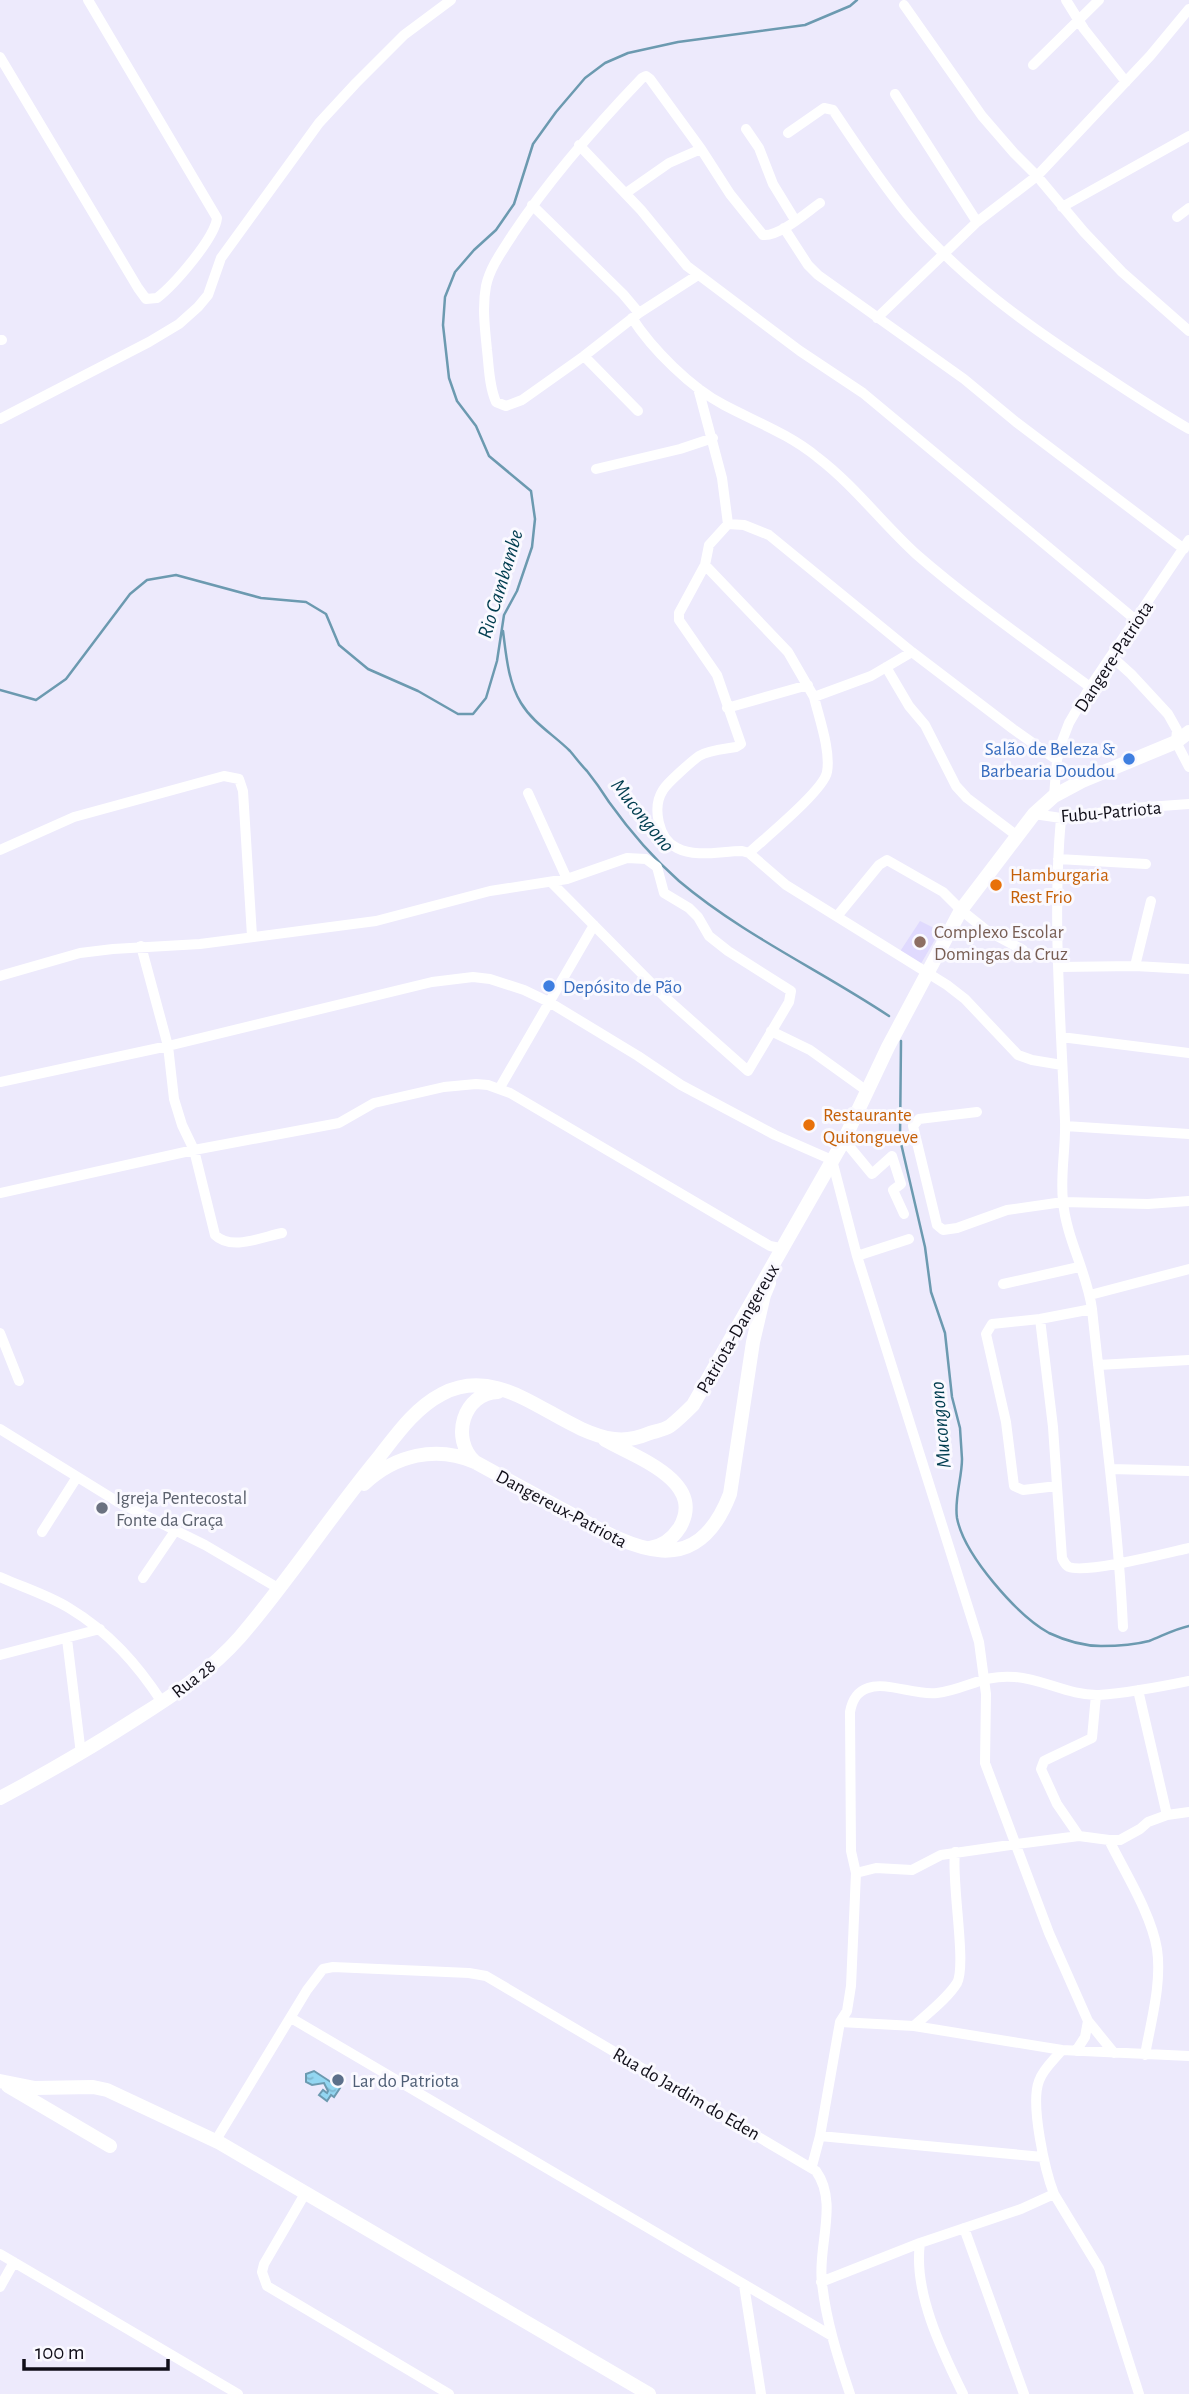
<svg xmlns="http://www.w3.org/2000/svg" width="1189" height="2394" font-family="'Alegreya Sans',sans-serif">
<defs>
<pattern id="water-ripples" width="26" height="14" patternUnits="userSpaceOnUse" patternTransform="scale(1.75)"><rect width="26" height="14" fill="#93d6f1"/><path d="M2 4q2-2 4 0t4 0M15 11q2-2 4 0t4 0" fill="none" stroke="#7eb6ce"/></pattern>
</defs>
<rect width="100%" height="100%" fill="#edeafc"/>
<!-- built -->
<path fill="#e0dafe" d="M 920,921 L 940,931 L 919,967 L 899,953 Z"/>
<!-- water -->
<path fill="url(#water-ripples)" stroke="#6c9ab0" stroke-width="2" d="M 314,2071 L 340,2088 L 334,2097 L 331,2095 L 327,2101 L 319,2095 L 323,2090 L 327,2093 L 328,2091 L 324,2083 L 312,2085 L 306,2082 L 306,2074 Z"/>
<g fill="none" stroke-linecap="round" stroke-linejoin="round">
<!-- stream -->
<path stroke="#6c9ab0" stroke-width="2.5" d="M 503,631 C 506,654 508,682 521,703 C 533,723 554,735 570,751 C 576,758 581,765 587,771 C 595,781 602,791 609,802 C 629,830 653,858 679,881 C 743,935 820,970 889,1016
M 0,690 L 36,700 L 66,679 L 130,594 L 147,580 L 176,575 L 261,598 L 306,602 L 326,614 L 339,645 L 368,669 L 418,691 L 458,714 L 473,714 L 486,698 L 497,661 L 504,615 L 517,591 L 532,547 L 535,519 L 531,491 L 489,456 L 476,426 L 457,401 L 449,378 L 443,325 L 445,297 L 455,272 L 474,250 L 496,230 L 514,204 L 533,144 L 556,112 L 585,78 L 605,63 L 628,53 L 678,42 L 805,25 L 850,6 L 857,0
M 901,1041 L 900,1139 L 925,1247 L 931,1292 L 945,1333 L 952,1397 L 960,1428 L 962,1459 C 962,1478 954,1499 957,1518 C 964,1555 1017,1615 1049,1633 C 1064,1640 1084,1646 1101,1646 C 1116,1646 1134,1645 1149,1641 C 1162,1636 1175,1629 1189,1626"/>
<!-- minor -->
<path stroke="#fff" stroke-width="10" d="M 1066,0 L 1084,29 L 1126,82
M 904,5 L 982,116 L 1014,153 L 1037,176 L 1084,232 L 1122,272 L 1189,331
M 0,57 L 138,288 L 146,299 L 157,298 C 174,285 215,238 217,218 L 88,0
M 1033,65 L 1099,0
M 895,94 L 977,222
M 746,129 L 759,148 L 773,184 L 795,220
M 788,133 L 824,108 L 833,110 C 857,146 880,181 907,214 C 960,278 1030,327 1099,372 C 1129,392 1158,411 1189,429
M 579,145 L 641,210 L 687,266 L 800,351 L 863,393 L 1137,621
M 626,193 L 669,163 L 701,149 L 730,194 L 763,235 C 779,237 807,212 820,203
M 532,205 L 623,294 L 639,313
M 1062,207 L 1189,136
M 1177,217 L 1189,208
M 784,228 L 808,265 L 818,275 L 964,379 L 1016,422 L 1184,549
M 698,275 L 639,313 L 584,356 L 522,400 L 506,406 L 496,402 C 489,386 489,367 487,350 C 485,329 482,307 486,286 C 490,267 503,250 513,234 C 551,177 595,127 642,78 L 646,76 L 650,79 L 701,149
M 632,318 C 652,349 691,388 724,405 C 756,422 789,434 817,457 C 854,485 882,523 916,554 C 971,602 1032,644 1090,687
M 877,318 L 977,222 L 1037,176 L 1150,56 L 1189,9
M 0,340 L 2,340
M 584,356 L 638,411
M 698,388 L 722,478 L 728,524
M 0,419 L 149,342 L 179,324 L 198,307 L 208,295 L 221,258 L 319,123 L 356,83 L 404,35 L 451,0
M 596,469 L 680,449 L 713,438
M 705,565 L 788,652 L 814,697 L 871,676 L 912,652
M 1111,656 L 1131,674 L 1168,714 L 1177,730 L 1176,742 L 1189,767
M 886,667 L 909,706 L 925,725 L 956,786 L 967,798 L 1016,835
M 727,708 L 808,685
M 1057,760 L 1013,729 L 912,652 L 769,535 L 744,525 L 728,524 L 709,545 L 705,565 L 679,613 L 679,620 L 717,675 L 741,744 L 736,747 C 725,749 709,750 699,756 C 692,761 667,783 663,790 C 652,807 658,839 677,848 C 696,858 721,851 742,851 L 749,853 L 786,885 L 947,985 L 965,999 L 1018,1055 L 1032,1060 L 1062,1065
M 528,793 L 567,879
M 1054,796 L 1057,760 L 1061,744 L 1069,723 L 1090,687 L 1189,540
M 1034,814 L 1061,818 L 1134,808 L 1189,804
M 1061,818 C 1052,918 1061,1020 1065,1121 C 1066,1148 1060,1174 1063,1201 C 1066,1238 1087,1272 1092,1309 C 1103,1415 1118,1520 1123,1627
M 0,850 L 74,817 L 224,776 L 239,779 L 243,791 L 252,936
M 749,853 C 765,838 824,790 827,772 C 831,751 819,718 814,697
M 1058,859 L 1146,864
M 838,915 L 879,865 L 887,860 L 943,892 L 961,910 L 986,930 L 1023,950
M 141,946 L 168,1046 L 174,1099 L 182,1125 L 194,1150 L 215,1235 C 231,1251 262,1237 282,1233
M 1135,966 L 1151,901
M 1060,967 L 1135,966 L 1189,969
M 0,976 L 80,953 L 113,949 L 200,944 L 376,921 L 490,891 L 567,879 L 627,858 L 646,859 L 657,867 L 664,893 L 689,908 L 698,917 L 709,936 L 728,951 L 791,991 L 789,1002 L 748,1071 L 667,999 L 551,882
M 771,1031 L 810,1050 L 867,1091
M 1061,1037 L 1189,1053
M 0,1082 L 168,1046 L 432,982 L 473,977 L 490,979 L 524,990 L 549,1002 L 638,1056 L 681,1085 L 775,1135 L 832,1160 L 857,1256 L 979,1642 L 986,1694 L 985,1763 L 1049,1933 L 1088,2021 L 1085,2037 L 1076,2051
M 499,1089 L 594,925
M 977,1112 L 919,1119 L 913,1126 L 937,1225 L 943,1230 L 957,1228 L 1007,1210 L 1063,1202 L 1148,1204 L 1189,1201
M 1065,1126 L 1189,1134
M 844,1140 L 872,1174 L 892,1156 L 901,1184 L 893,1190 L 904,1214
M 0,1193 L 194,1150 L 339,1123 L 374,1103 L 444,1087 L 476,1084 L 488,1085 L 510,1093 L 770,1246 L 780,1248 L 784,1246
M 857,1256 L 909,1239
M 1003,1284 L 1079,1267
M 1090,1295 L 1189,1269
M 1040,1319 L 1053,1427 L 1062,1558 C 1064,1562 1065,1565 1069,1567 C 1086,1574 1167,1553 1189,1548
M 0,1333 L 19,1381
M 1098,1365 L 1189,1360
M 0,1429 L 118,1502 L 205,1545 L 278,1588
M 1111,1469 L 1189,1471
M 1057,1486 L 1023,1490 L 1014,1486 L 1006,1422 L 986,1334 L 992,1324 L 1040,1319 L 1092,1309
M 42,1532 L 77,1477
M 0,1577 C 22,1587 48,1595 69,1608 C 109,1632 137,1664 162,1702
M 143,1578 L 175,1531
M 67,1639 L 81,1754
M 0,1655 L 100,1629
M 1138,1690 L 1167,1815
M 1079,1836 L 1057,1804 L 1041,1769 L 1044,1761 L 1048,1759 L 1092,1738 L 1096,1695
M 1109,1840 C 1125,1873 1151,1913 1157,1949 C 1162,1983 1151,2021 1145,2055
M 856,1873 L 876,1868 L 912,1870 L 941,1855 L 1017,1844 L 1079,1836 L 1109,1840 L 1120,1840 L 1140,1829 L 1148,1822 L 1167,1815 L 1189,1812
M 291,2018 L 832,2336
M 1088,2021 L 1114,2053
M 840,2022 L 914,2026 L 1062,2050 L 1189,2056
M 914,2026 C 928,2013 947,1999 957,1983 C 967,1965 951,1881 955,1852
M 820,2136 L 1043,2157
M 216,2140 L 307,1990 L 323,1969 L 333,1967 L 469,1973 L 486,1976 L 816,2171 C 839,2203 817,2247 822,2283 C 826,2321 838,2358 850,2394
M 812,2166 L 820,2136 L 840,2022 L 847,2011 L 851,1986 L 856,1873 L 851,1851 L 850,1712 C 852,1701 856,1692 868,1688 C 886,1681 916,1696 937,1693 C 965,1690 982,1674 1015,1677 C 1043,1679 1070,1696 1099,1695 C 1129,1693 1160,1687 1189,1681
M 306,2192 L 264,2264 L 262,2272 L 267,2286 L 449,2394
M 1054,2194 L 1099,2268 L 1139,2394
M 964,2228 L 1024,2394
M 920,2243 C 913,2292 942,2351 963,2394
M 0,2254 L 238,2394
M 821,2282 L 920,2243 L 1021,2209 L 1054,2194 C 1045,2171 1030,2104 1039,2081 C 1043,2069 1054,2060 1062,2050
M 744,2285 L 761,2394
M 0,2287 L 14,2262"/>
<!-- tertiary -->
<path stroke="#fff" stroke-width="14" d="M 605,1440 C 635,1457 706,1481 680,1527 C 673,1538 663,1546 650,1548
M 475,1462 C 450,1439 463,1393 498,1392
M 364,1484 C 395,1455 436,1445 475,1462 C 506,1479 537,1496 569,1513 C 631,1547 695,1585 730,1494 L 753,1342 L 764,1295 L 769,1283
M 0,1798 C 47,1773 92,1747 137,1718 C 174,1695 211,1670 240,1637 C 289,1580 331,1515 379,1457 C 397,1434 415,1408 442,1394 C 504,1361 556,1431 614,1439 C 627,1441 638,1438 650,1433 C 656,1431 664,1430 670,1426 C 678,1420 686,1412 693,1405 L 844,1140 L 888,1047 L 961,910 L 1034,814 L 1054,796 L 1082,781 L 1176,742 L 1189,732
M 0,2081 L 35,2088 L 93,2087 L 107,2090 L 220,2143 L 649,2394
M 8,2086 L 110,2146"/>
</g>
<!-- markers -->
<g fill="#3f7fe0" stroke="#faf9ff" stroke-width="2.5">
<circle cx="1129" cy="759" r="7"/>
<circle cx="549" cy="986" r="7"/>
</g>
<g fill="#e8710a" stroke="#faf9ff" stroke-width="2.5">
<circle cx="996" cy="885" r="7"/>
<circle cx="809" cy="1125" r="7"/>
</g>
<circle fill="#8d6e63" stroke="#faf9ff" stroke-width="2.5" cx="920" cy="942" r="7"/>
<circle fill="#6b7280" stroke="#faf9ff" stroke-width="2.5" cx="102" cy="1508" r="7"/>
<circle fill="#5c6f8a" stroke="#faf9ff" stroke-width="2.5" cx="338" cy="2080" r="7"/>
<g text-anchor="middle" stroke-width="6" stroke-linejoin="round" paint-order="stroke">
<!-- street labels -->
<g font-size="19" fill="#100e18" stroke="#faf9ff">
<text transform="translate(1113 656) rotate(-57)" y="7">Dangere-Patriota</text>
<text transform="translate(1111 811) rotate(-5)" y="7">Fubu-Patriota</text>
<text transform="translate(737 1328) rotate(-60)" y="7">Patriota-Dangereux</text>
<text transform="translate(562 1508) rotate(28)" y="7">Dangereux-Patriota</text>
<text transform="translate(193 1678) rotate(-38)" y="7">Rua 28</text>
<text transform="translate(687 2093) rotate(30)" y="7">Rua do Jardim do Eden</text>
</g>
<!-- shop labels -->
<g font-size="19" fill="#366cbe" stroke="#faf9ff" text-anchor="end">
<text x="1115" y="755">Salão de Beleza &amp;<tspan x="1115" dy="22">Barbearia Doudou</tspan></text>
<text x="563" y="993" text-anchor="start">Depósito de Pão</text>
</g>
<!-- food labels -->
<g font-size="19" fill="#c56008" stroke="#faf9ff" text-anchor="start">
<text x="1010" y="881">Hamburgaria<tspan x="1010" dy="22">Rest Frio</tspan></text>
<text x="823" y="1121">Restaurante<tspan x="823" dy="22">Quitongueve</tspan></text>
</g>
<!-- education labels -->
<g font-size="19" fill="#785e54" stroke="#faf9ff" text-anchor="start">
<text x="934" y="938">Complexo Escolar<tspan x="934" dy="22">Domingas da Cruz</tspan></text>
</g>
<!-- worship labels -->
<g font-size="19" fill="#5b616d" stroke="#faf9ff" text-anchor="start">
<text x="116" y="1504">Igreja Pentecostal<tspan x="116" dy="22">Fonte da Graça</tspan></text>
</g>
<!-- service labels -->
<g font-size="19" fill="#4e5e75" stroke="#faf9ff" text-anchor="start">
<text x="352" y="2087">Lar do Patriota</text>
</g>
<!-- water labels -->
<g font-size="21" font-style="italic" fill="#003d4f" stroke="#faf9ff">
<text transform="translate(500 584) rotate(-73)" y="7">Rio Cambambe</text>
<text transform="translate(643 815) rotate(51)" y="7">Mucongono</text>
<text transform="translate(940 1425) rotate(-95)" y="7">Mucongono</text>
</g>
</g>
<!-- scale -->
<path d="M24 2359v10h144v-10" fill="none" stroke="#100e18" stroke-width="3.5"/>
<text x="35" y="2359" font-size="21" fill="#100e18" stroke="#faf9ff" stroke-width="5" paint-order="stroke">100 m</text>
</svg>
